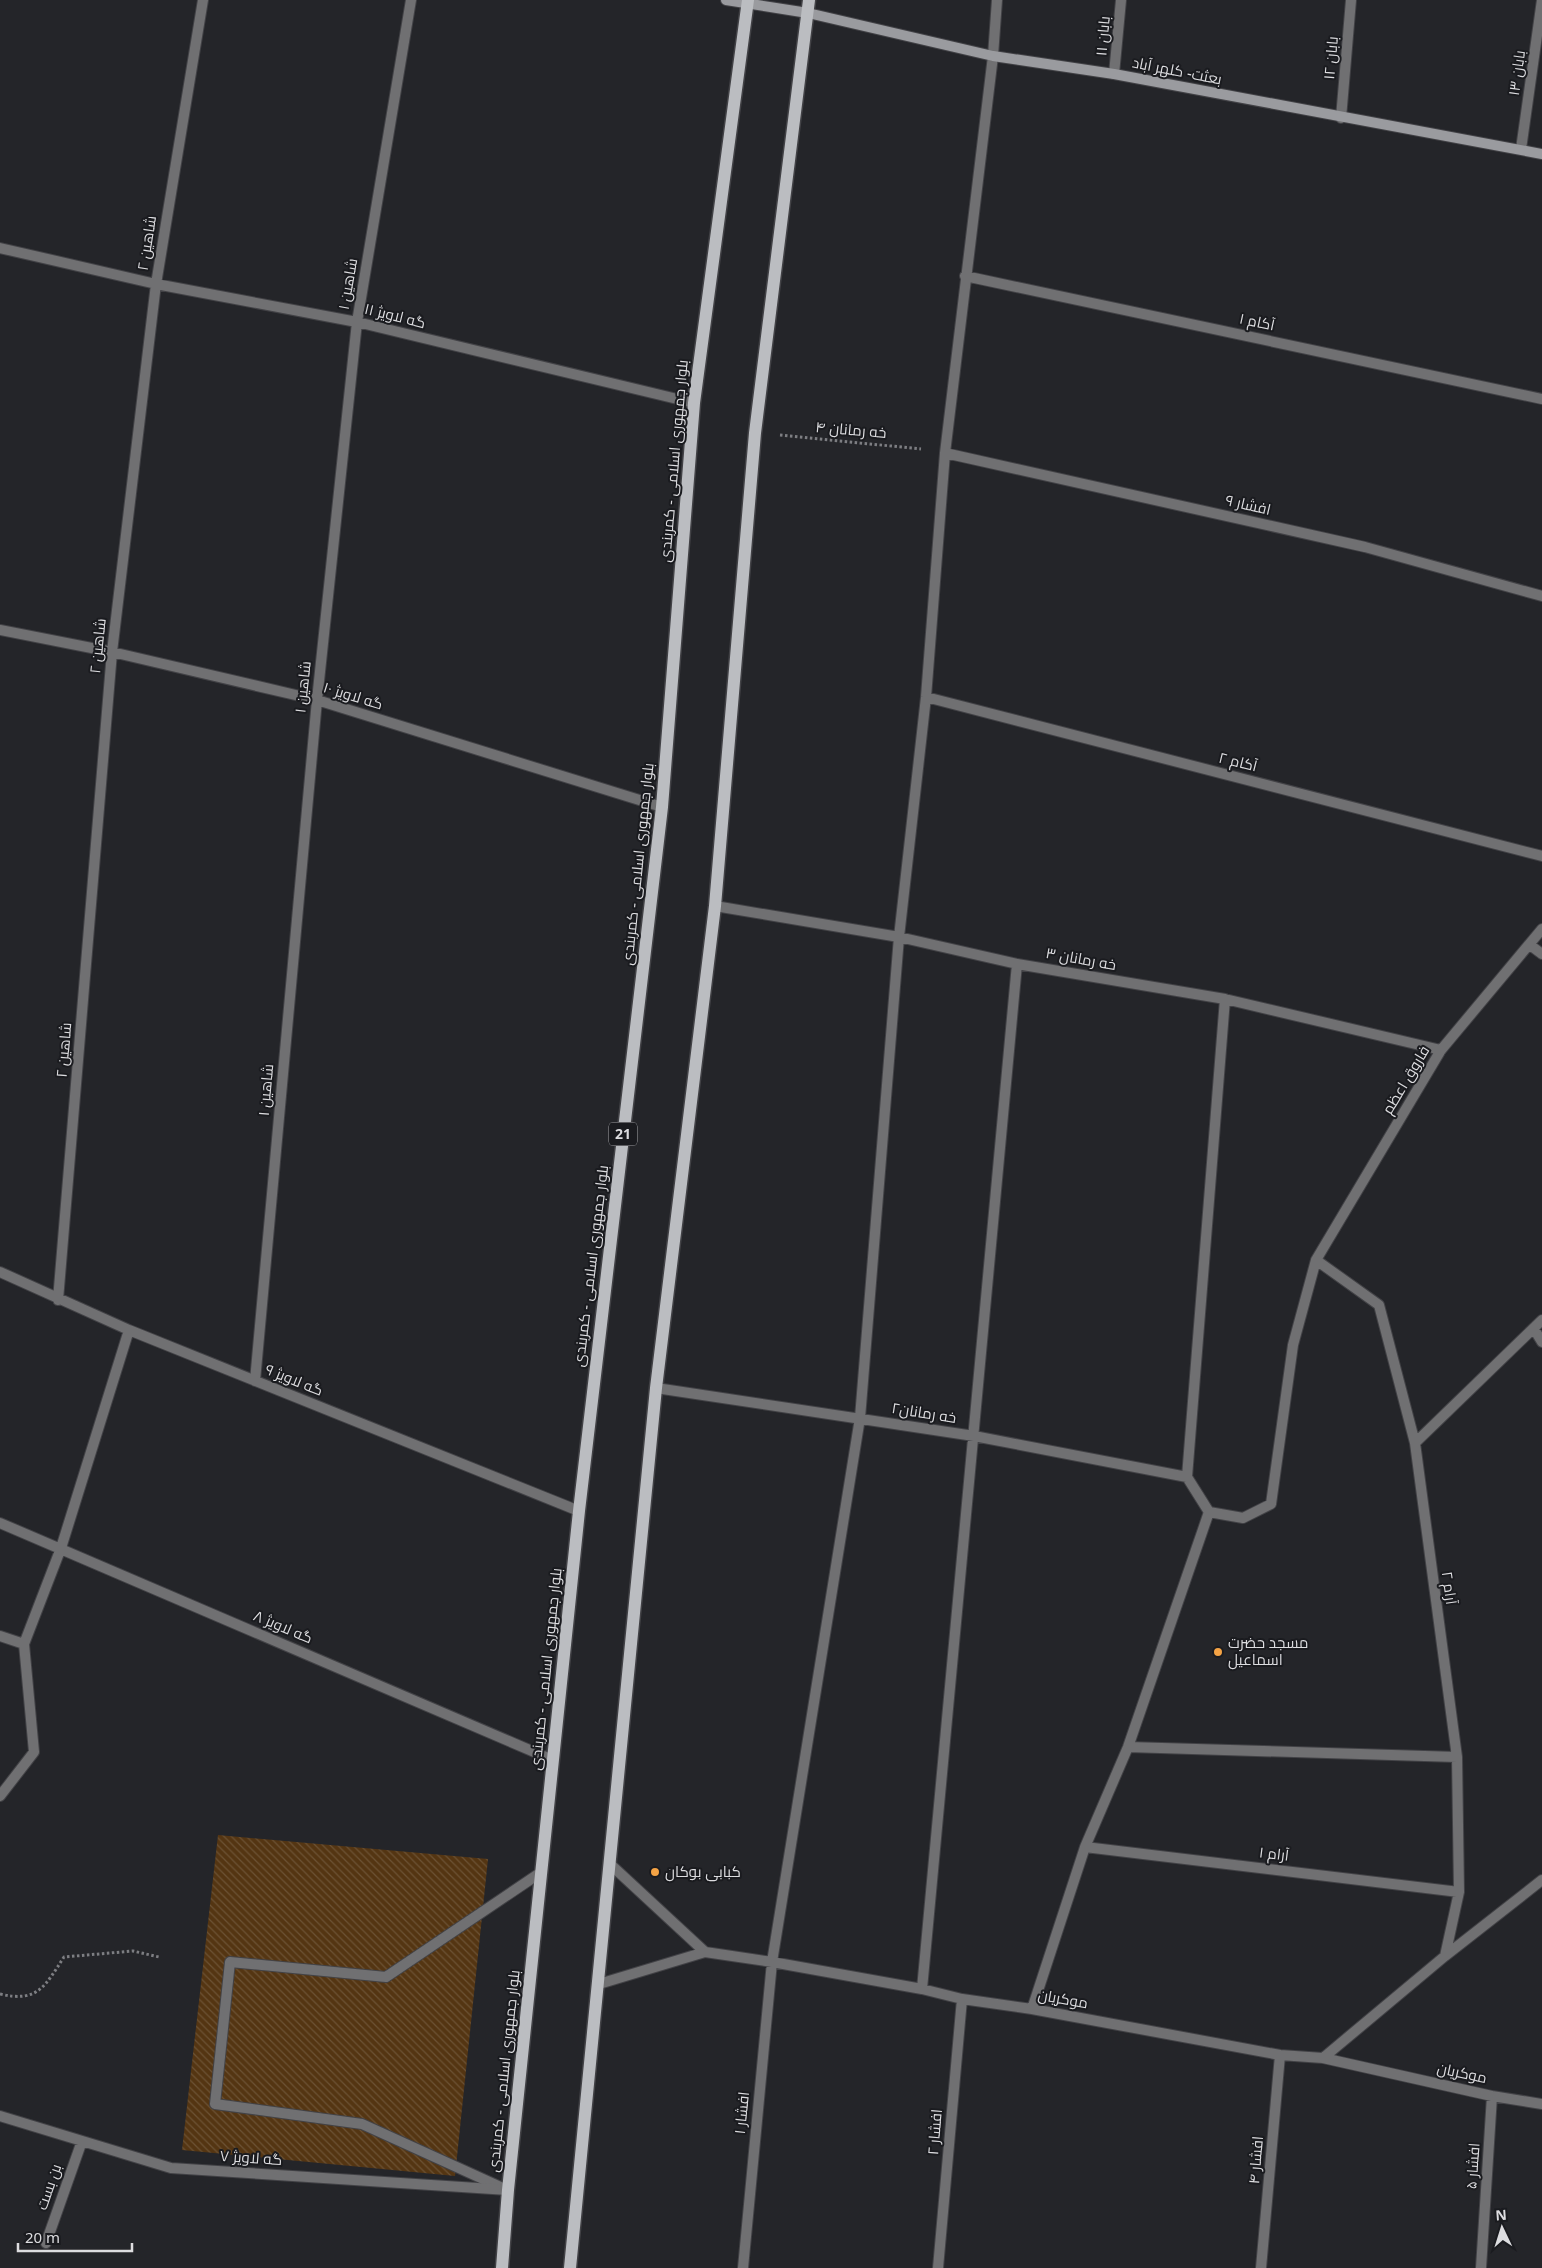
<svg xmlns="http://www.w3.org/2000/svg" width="1542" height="2268" font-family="'Noto Sans',Cairo,sans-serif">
<defs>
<pattern id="building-back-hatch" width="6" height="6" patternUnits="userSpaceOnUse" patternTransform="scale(1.25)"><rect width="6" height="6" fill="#543512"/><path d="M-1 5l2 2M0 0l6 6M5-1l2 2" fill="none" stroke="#6c5234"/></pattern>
</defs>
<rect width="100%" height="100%" fill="#242529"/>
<!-- building -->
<path fill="url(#building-back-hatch)" d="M 218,1835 L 488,1859 L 455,2176 L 182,2150 Z"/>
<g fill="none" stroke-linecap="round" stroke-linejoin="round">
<!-- service casing -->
<g stroke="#424246" stroke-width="12">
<path id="service" d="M 505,2189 L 362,2124 L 215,2104 L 230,1962 L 386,1977 L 540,1873"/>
</g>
<!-- minor casing -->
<g stroke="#424246" stroke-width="12">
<path id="minor" d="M 1114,74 L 1121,0
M 1341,118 L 1351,0
M 1521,149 L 1542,0
M 0,248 L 156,284 L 357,322 L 694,403
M 965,276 L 1542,399
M 945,453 L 1365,547 L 1542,596
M 0,630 L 112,652 L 317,700 L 662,807
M 926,697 L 1542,856
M 715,906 L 899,937 L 1017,964 L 1225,999 L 1441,1050
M 1530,945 L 1542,954
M 1225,999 L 1187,1477 L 1209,1512 L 1243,1518 L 1271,1504 L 1293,1345 L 1316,1260 L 1441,1050 L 1542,929
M 1316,1260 L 1379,1305 L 1415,1443 L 1457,1757 L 1459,1892 L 1445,1956
M 0,1272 L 129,1330 L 579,1511
M 58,1300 L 112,652 L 156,284 L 203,0
M 1534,1329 L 1542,1342
M 255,1381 L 317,700 L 357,322 L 411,0
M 656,1388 L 974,1436 L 1187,1477
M 1415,1443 L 1542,1320
M 0,1523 L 553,1760
M 0,1636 L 24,1644 L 34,1752 L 0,1796
M 24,1644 L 61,1548 L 129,1330
M 1128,1747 L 1457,1757
M 1085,1847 L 1459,1892
M 610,1864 L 705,1952 L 772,1962 L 922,1989 L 962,1999 L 1032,2009 L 1280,2055 L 1323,2058 L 1492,2096 L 1542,2104
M 599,1984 L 705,1952
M 922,1989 L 1017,964
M 1032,2009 L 1085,1847 L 1128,1747 L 1209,1512
M 1323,2058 L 1445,1956 L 1542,1880
M 0,2116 L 171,2168 L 508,2190
M 46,2243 L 82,2141
M 743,2268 L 772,1962 L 860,1418 L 899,937 L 926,697 L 945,453 L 993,56 L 997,0
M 938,2268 L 962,1999
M 1261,2268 L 1280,2055
M 1481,2268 L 1492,2096"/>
</g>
<!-- secondary casing -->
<g stroke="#424246" stroke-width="12">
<path id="secondary" d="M 726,0 L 808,13 L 993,56 L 1114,74 L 1542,154"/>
</g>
<!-- primary casing -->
<g stroke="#424246" stroke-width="15">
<path id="primary" d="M 502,2268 L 508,2190 L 579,1511 L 662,807 L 694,403 L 748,0
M 570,2268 L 656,1388 L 715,906 L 755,433 L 809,0"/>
</g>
<!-- path -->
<path stroke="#7d7e82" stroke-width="3" stroke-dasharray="2.5 2.5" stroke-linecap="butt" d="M 780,435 L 921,449
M 0,1994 C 38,2003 45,1986 64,1957 L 133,1951 L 159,1957"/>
<!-- service -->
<use href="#service" stroke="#707072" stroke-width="10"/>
<!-- minor -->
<use href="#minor" stroke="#707072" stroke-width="10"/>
<!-- secondary -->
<use href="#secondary" stroke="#9a9b9f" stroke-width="10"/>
<!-- primary -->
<use href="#primary" stroke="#bbbdc1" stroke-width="12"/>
</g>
<!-- markers -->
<g fill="#f4a345" stroke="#1a1b1f" stroke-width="2">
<circle cx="1218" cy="1652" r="5"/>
<circle cx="655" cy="1872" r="5"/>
</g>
<g text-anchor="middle" stroke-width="4" stroke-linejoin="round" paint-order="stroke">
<!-- shield labels -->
<rect fill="#1a1b1f" stroke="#a2a3a6" stroke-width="1" x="609" y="1122.5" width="28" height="23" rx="4"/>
<g font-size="14" font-weight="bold" fill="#dddde0">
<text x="623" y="1139">21</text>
</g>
<!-- street labels -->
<g font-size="15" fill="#dddde0" stroke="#1a1b1f">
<text transform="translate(1103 36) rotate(-85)" y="5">بابان ۱۱</text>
<text transform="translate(1331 58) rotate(-85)" y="5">بابان ۱۲</text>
<text transform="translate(1177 71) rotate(11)" y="5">بعثت- کلهر آباد</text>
<text transform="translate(1517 73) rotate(-82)" y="5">بابان ۱۳</text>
<text transform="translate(147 243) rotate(-81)" y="5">شاهین ۲</text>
<text transform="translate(348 284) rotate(-80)" y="5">شاهین ۱</text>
<text transform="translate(395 316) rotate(14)" y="5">گه لاویژ ۱۱</text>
<text transform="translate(1257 322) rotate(12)" y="5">آکام ۱</text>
<text transform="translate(851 430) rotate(5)" y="5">خه رمانان ۴</text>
<text transform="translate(674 461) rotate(-85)" y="5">بلوار جمهوری اسلامی - کمربندی</text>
<text transform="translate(1248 505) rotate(13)" y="5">افشار ۹</text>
<text transform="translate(98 646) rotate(-84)" y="5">شاهین ۲</text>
<text transform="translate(303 687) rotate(-84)" y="5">شاهین ۱</text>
<text transform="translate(353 696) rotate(17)" y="5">گه لاویژ ۱۰</text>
<text transform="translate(1238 762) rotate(14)" y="5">آکام ۲</text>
<text transform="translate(638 864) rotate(-84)" y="5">بلوار جمهوری اسلامی - کمربندی</text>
<text transform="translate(1081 959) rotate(10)" y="5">خه رمانان ۳</text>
<text transform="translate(64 1050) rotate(-85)" y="5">شاهین ۲</text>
<text transform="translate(1406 1080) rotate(-59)" y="5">فاروق اعظم</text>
<text transform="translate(266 1090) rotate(-85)" y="5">شاهین ۱</text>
<text transform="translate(591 1266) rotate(-83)" y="5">بلوار جمهوری اسلامی - کمربندی</text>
<text transform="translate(294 1380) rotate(22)" y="5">گه لاویژ ۹</text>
<text transform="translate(924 1413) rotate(9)" y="5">خه رمانان۲</text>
<text transform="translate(1449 1588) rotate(82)" y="5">آرام ۲</text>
<text transform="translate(283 1627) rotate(23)" y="5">گه لاویژ ۸</text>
<text transform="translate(546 1669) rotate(-84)" y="5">بلوار جمهوری اسلامی - کمربندی</text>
<text transform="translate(1274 1854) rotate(7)" y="5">آرام ۱</text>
<text transform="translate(1063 1999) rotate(10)" y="5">موکریان</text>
<text transform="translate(504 2071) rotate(-84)" y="5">بلوار جمهوری اسلامی - کمربندی</text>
<text transform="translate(1462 2073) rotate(12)" y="5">موکریان</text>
<text transform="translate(742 2113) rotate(-84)" y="5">افشار ۱</text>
<text transform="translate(935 2132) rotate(-85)" y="5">افشار ۲</text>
<text transform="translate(251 2158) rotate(4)" y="5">گه لاویژ ۷</text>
<text transform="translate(1256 2160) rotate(-85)" y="5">افشار ۴</text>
<text transform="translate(1473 2166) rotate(-86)" y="5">افشار ۵</text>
<text transform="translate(49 2187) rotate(-71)" y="5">بن بست</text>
</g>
<!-- poi labels -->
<g font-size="15" fill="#dddde0" stroke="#1a1b1f" text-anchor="start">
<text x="1228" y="1648">مسجد حضرت<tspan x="1228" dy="17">اسماعیل</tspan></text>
<text x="665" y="1877">کبابی بوکان</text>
</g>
</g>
<!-- north arrow -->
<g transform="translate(1502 2228) rotate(356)" stroke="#1a1b1f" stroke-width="4" paint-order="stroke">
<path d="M0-4L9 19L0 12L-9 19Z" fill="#dddde0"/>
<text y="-8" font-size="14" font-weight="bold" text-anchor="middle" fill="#dddde0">N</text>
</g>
<!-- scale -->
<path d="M18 2243v8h114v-8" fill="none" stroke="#dddde0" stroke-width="2.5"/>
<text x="25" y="2243" font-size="15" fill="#dddde0" stroke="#1a1b1f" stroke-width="4" paint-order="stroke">20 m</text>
</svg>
